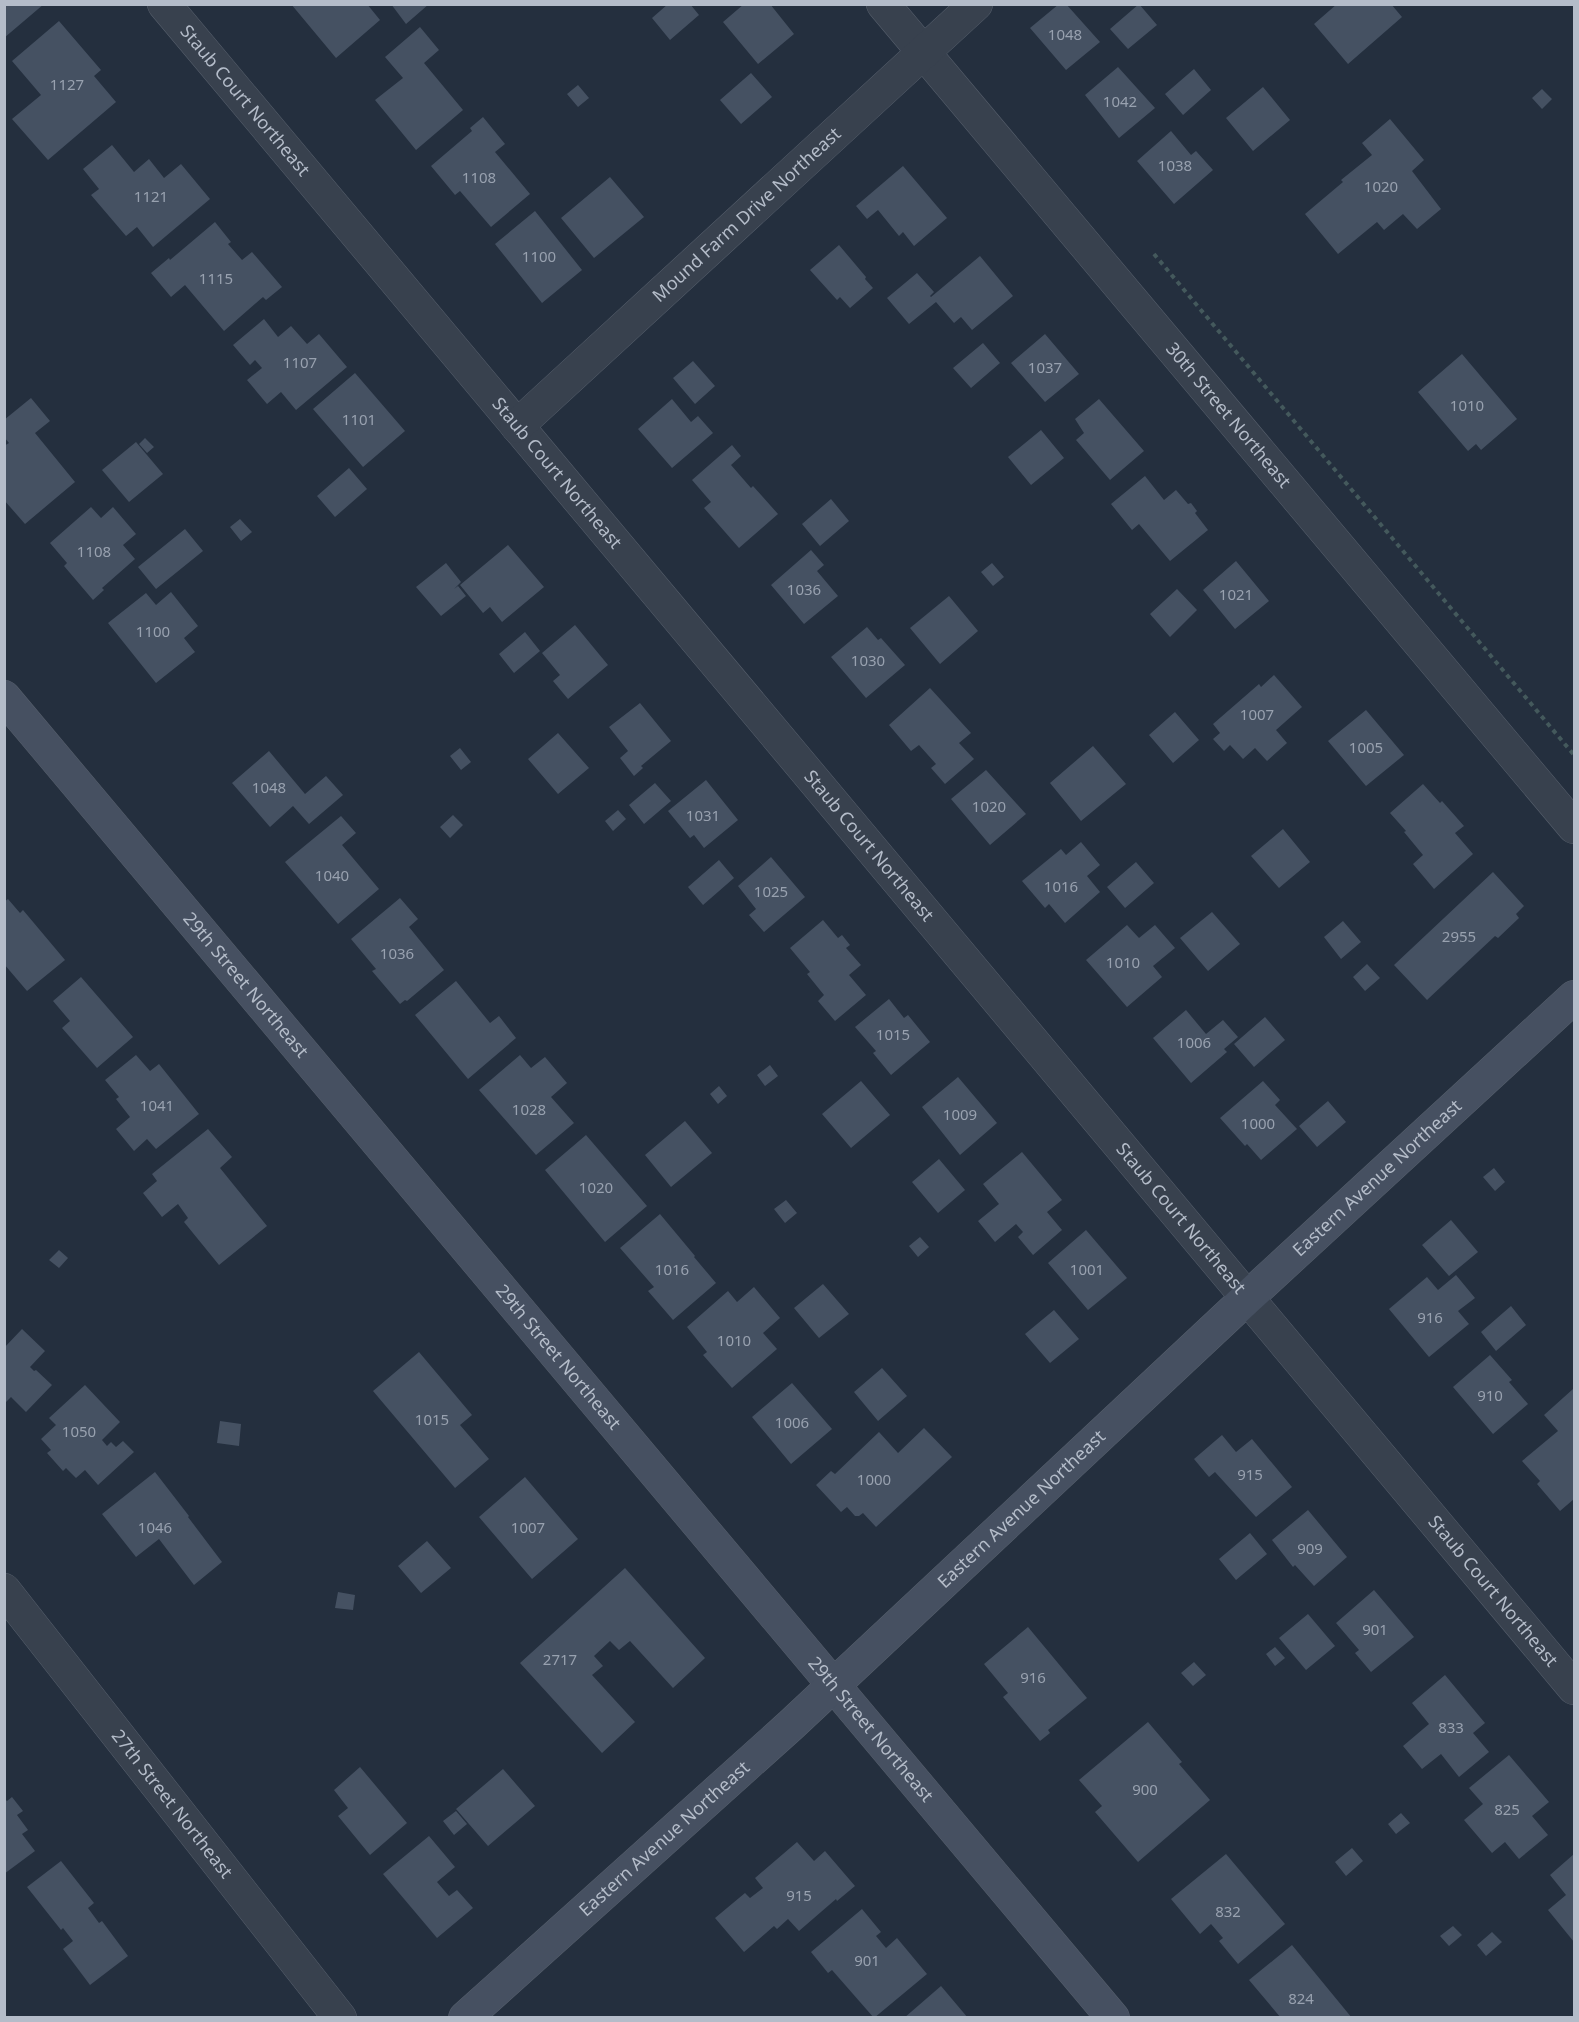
<svg xmlns="http://www.w3.org/2000/svg" width="1579" height="2022" font-family="'Noto Sans',sans-serif">
<rect width="100%" height="100%" fill="#242f3e"/>
<!-- building -->
<path fill="#455162" d="M 4,4 L 44,4 L 4,38 Z
M 291,4 L 367,4 L 380,20 L 336,58 Z
M 391,4 L 429,4 L 406,24 Z
M 668,4 L 690,4 L 699,15 L 670,40 L 652,18 Z
M 744,4 L 770,4 L 794,34 L 758,64 L 723,22 Z
M 1059,4 L 1066,4 L 1100,42 L 1066,70 L 1030,28 Z
M 1139,4 L 1157,25 L 1128,49 L 1110,29 Z
M 1337,4 L 1391,4 L 1402,17 L 1348,64 L 1314,24 Z
M 59,21 L 101,70 L 94,76 L 116,102 L 48,160 L 12,119 L 41,95 L 12,61 Z
M 420,27 L 439,50 L 424,63 L 463,110 L 416,150 L 375,100 L 403,78 L 385,57 Z
M 1118,67 L 1155,108 L 1119,138 L 1085,95 Z
M 1194,69 L 1211,90 L 1183,115 L 1165,94 Z
M 751,73 L 772,97 L 741,124 L 720,100 Z
M 578,85 L 589,98 L 578,107 L 567,94 Z
M 1263,87 L 1290,120 L 1253,151 L 1226,118 Z
M 1542,89 L 1552,99 L 1542,109 L 1532,98 Z
M 483,117 L 505,144 L 495,152 L 530,194 L 491,227 L 460,191 L 455,195 L 431,166 L 472,131 L 470,128 Z
M 1390,119 L 1424,160 L 1412,171 L 1441,209 L 1417,229 L 1403,214 L 1384,230 L 1377,222 L 1338,254 L 1305,214 L 1343,182 L 1341,180 L 1372,155 L 1362,143 Z
M 1171,131 L 1191,155 L 1196,151 L 1213,170 L 1174,204 L 1137,161 Z
M 112,145 L 134,172 L 149,159 L 164,178 L 181,164 L 210,199 L 153,247 L 137,227 L 126,236 L 91,195 L 99,189 L 83,169 Z
M 903,166 L 947,218 L 914,246 L 903,232 L 899,236 L 878,210 L 867,219 L 856,206 Z
M 610,177 L 644,217 L 594,258 L 561,218 Z
M 535,211 L 582,270 L 542,303 L 495,244 Z
M 215,222 L 231,242 L 228,244 L 242,260 L 252,252 L 282,287 L 266,300 L 263,297 L 224,331 L 185,285 L 171,297 L 151,273 L 169,258 L 170,260 Z
M 839,245 L 866,277 L 865,279 L 873,288 L 850,308 L 840,297 L 837,300 L 810,270 Z
M 980,256 L 1013,296 L 972,330 L 961,317 L 954,323 L 936,302 L 909,324 L 887,298 L 917,273 L 934,292 L 930,296 L 931,297 Z
M 264,319 L 278,337 L 291,326 L 307,344 L 319,334 L 347,367 L 296,410 L 281,392 L 267,404 L 247,380 L 262,368 L 255,360 L 250,365 L 233,345 Z
M 1045,334 L 1079,374 L 1045,402 L 1011,363 Z
M 983,343 L 1000,363 L 971,388 L 953,368 Z
M 1462,354 L 1517,419 L 1481,450 L 1476,444 L 1468,451 L 1418,392 Z
M 693,361 L 715,386 L 695,404 L 673,378 Z
M 355,373 L 405,431 L 363,467 L 313,409 Z
M 31,398 L 50,421 L 35,433 L 75,482 L 25,524 L 4,500 L 4,446 L 9,443 L 4,437 L 4,420 Z
M 672,399 L 691,422 L 698,416 L 713,433 L 672,468 L 638,429 Z
M 1099,399 L 1144,451 L 1110,480 L 1076,440 L 1084,433 L 1075,419 Z
M 1041,430 L 1064,458 L 1031,485 L 1008,457 Z
M 145,438 L 154,447 L 147,453 L 139,444 Z
M 136,442 L 163,474 L 129,502 L 102,470 Z
M 732,445 L 741,456 L 731,465 L 751,488 L 753,486 L 778,514 L 739,548 L 704,508 L 711,502 L 692,480 Z
M 349,468 L 367,489 L 335,517 L 317,496 Z
M 1145,476 L 1164,500 L 1176,490 L 1188,504 L 1191,503 L 1197,511 L 1195,513 L 1208,530 L 1170,561 L 1139,524 L 1132,530 L 1111,504 Z
M 831,499 L 849,521 L 820,546 L 802,524 Z
M 91,507 L 101,518 L 113,507 L 136,534 L 123,545 L 135,559 L 102,588 L 104,590 L 93,600 L 64,566 L 67,563 L 50,543 Z
M 240,519 L 252,532 L 241,541 L 230,527 Z
M 185,529 L 203,551 L 156,589 L 138,567 Z
M 508,545 L 544,587 L 502,622 L 490,607 L 483,613 L 460,585 Z
M 811,550 L 824,565 L 817,571 L 838,596 L 804,624 L 771,585 Z
M 1236,561 L 1269,601 L 1235,629 L 1203,590 Z
M 446,563 L 461,582 L 454,589 L 458,586 L 466,596 L 441,616 L 416,587 Z
M 992,563 L 1004,577 L 993,586 L 981,572 Z
M 1177,589 L 1197,610 L 1170,637 L 1150,614 Z
M 171,592 L 198,626 L 184,638 L 195,652 L 156,683 L 108,623 L 146,593 L 156,605 Z
M 949,596 L 978,631 L 940,664 L 910,628 Z
M 575,625 L 608,665 L 568,699 L 553,681 L 560,675 L 542,653 Z
M 867,627 L 878,640 L 881,638 L 905,665 L 866,698 L 831,657 Z
M 525,632 L 540,651 L 514,673 L 499,654 Z
M 1274,675 L 1302,707 L 1276,730 L 1287,743 L 1267,761 L 1255,748 L 1243,759 L 1230,745 L 1224,751 L 1213,739 L 1220,733 L 1213,724 L 1259,684 L 1261,687 Z
M 930,688 L 971,733 L 959,743 L 974,759 L 945,784 L 931,768 L 936,764 L 919,745 L 911,751 L 889,725 Z
M 640,703 L 671,741 L 641,766 L 643,768 L 634,776 L 620,758 L 628,751 L 609,727 Z
M 1366,710 L 1404,755 L 1366,786 L 1328,741 Z
M 1175,712 L 1199,740 L 1173,763 L 1149,735 Z
M 558,733 L 589,768 L 558,794 L 528,759 Z
M 1093,746 L 1126,784 L 1081,821 L 1050,783 Z
M 460,748 L 471,762 L 461,770 L 450,756 Z
M 269,751 L 305,794 L 326,776 L 343,795 L 309,824 L 293,806 L 270,827 L 232,783 Z
M 986,770 L 1026,814 L 990,845 L 951,799 Z
M 706,780 L 738,820 L 704,848 L 694,835 L 690,838 L 668,811 Z
M 655,783 L 671,801 L 644,824 L 629,805 Z
M 1423,784 L 1440,803 L 1442,801 L 1464,826 L 1455,833 L 1473,854 L 1434,889 L 1413,864 L 1423,855 L 1404,832 L 1406,831 L 1390,813 Z
M 618,810 L 626,819 L 613,831 L 605,821 Z
M 453,815 L 463,825 L 450,838 L 440,827 Z
M 341,816 L 356,833 L 342,845 L 379,889 L 338,924 L 285,862 Z
M 1283,829 L 1310,862 L 1279,888 L 1251,856 Z
M 1081,842 L 1100,865 L 1087,876 L 1100,892 L 1065,923 L 1049,904 L 1045,908 L 1022,881 L 1061,849 L 1066,855 Z
M 771,857 L 805,897 L 764,932 L 749,915 L 756,909 L 738,886 Z
M 719,860 L 734,878 L 703,905 L 688,887 Z
M 1136,862 L 1154,883 L 1125,908 L 1107,887 Z
M 1493,872 L 1524,906 L 1516,914 L 1519,918 L 1498,938 L 1495,936 L 1427,1000 L 1394,965 Z
M 400,898 L 418,919 L 409,927 L 444,970 L 407,1001 L 405,1000 L 400,1004 L 372,971 L 376,969 L 351,939 Z
M 8,899 L 20,913 L 23,910 L 65,960 L 27,991 L 4,964 L 4,902 Z
M 1212,912 L 1240,944 L 1208,971 L 1180,938 Z
M 823,920 L 838,938 L 842,935 L 850,945 L 846,948 L 861,965 L 849,975 L 866,995 L 835,1021 L 818,1001 L 824,995 L 807,974 L 810,972 L 790,948 Z
M 1343,921 L 1361,942 L 1341,959 L 1324,937 Z
M 1127,925 L 1139,938 L 1155,925 L 1175,948 L 1153,966 L 1162,977 L 1127,1007 L 1086,960 Z
M 1367,964 L 1380,978 L 1365,991 L 1353,977 Z
M 81,977 L 133,1037 L 97,1068 L 62,1028 L 70,1021 L 53,1001 Z
M 456,981 L 490,1023 L 499,1016 L 516,1038 L 468,1079 L 415,1015 Z
M 889,999 L 904,1018 L 908,1015 L 930,1042 L 891,1075 L 873,1053 L 876,1051 L 855,1027 Z
M 1186,1010 L 1206,1034 L 1223,1020 L 1238,1037 L 1224,1049 L 1227,1052 L 1191,1083 L 1153,1038 Z
M 1265,1017 L 1285,1040 L 1254,1067 L 1234,1044 Z
M 136,1055 L 150,1071 L 159,1064 L 199,1114 L 156,1149 L 147,1139 L 134,1151 L 116,1129 L 130,1117 L 116,1099 L 119,1097 L 105,1080 Z
M 520,1055 L 531,1068 L 545,1057 L 567,1083 L 551,1097 L 574,1123 L 536,1155 L 479,1090 Z
M 770,1065 L 778,1076 L 765,1086 L 757,1075 Z
M 958,1077 L 997,1123 L 960,1155 L 922,1107 Z
M 861,1081 L 890,1115 L 851,1148 L 822,1114 Z
M 1263,1081 L 1280,1100 L 1275,1105 L 1297,1129 L 1261,1160 L 1247,1144 L 1245,1146 L 1220,1118 Z
M 719,1086 L 727,1096 L 718,1104 L 710,1094 Z
M 1328,1101 L 1346,1122 L 1317,1147 L 1299,1126 Z
M 685,1121 L 712,1153 L 671,1187 L 645,1155 Z
M 208,1129 L 232,1157 L 220,1168 L 267,1226 L 219,1265 L 184,1222 L 188,1218 L 178,1204 L 162,1217 L 143,1193 L 157,1181 L 152,1174 Z
M 586,1135 L 647,1206 L 605,1242 L 545,1170 Z
M 1022,1152 L 1062,1200 L 1047,1212 L 1062,1230 L 1033,1255 L 1018,1237 L 1023,1232 L 1016,1224 L 995,1242 L 978,1221 L 999,1204 L 983,1184 Z
M 939,1159 L 965,1190 L 938,1213 L 912,1182 Z
M 1494,1168 L 1505,1182 L 1495,1191 L 1483,1177 Z
M 786,1200 L 797,1213 L 785,1223 L 774,1209 Z
M 660,1214 L 695,1256 L 694,1257 L 716,1283 L 673,1320 L 648,1291 L 654,1287 L 620,1248 Z
M 1451,1220 L 1478,1252 L 1449,1276 L 1422,1245 Z
M 1086,1230 L 1127,1278 L 1088,1310 L 1048,1263 Z
M 920,1237 L 929,1247 L 918,1257 L 909,1246 Z
M 59,1250 L 68,1258 L 59,1268 L 49,1260 Z
M 1456,1275 L 1475,1298 L 1458,1311 L 1469,1324 L 1429,1357 L 1389,1309 L 1427,1277 L 1438,1290 Z
M 823,1284 L 849,1314 L 819,1338 L 794,1308 Z
M 754,1287 L 780,1318 L 763,1333 L 777,1349 L 732,1388 L 703,1355 L 707,1352 L 687,1327 L 728,1291 L 737,1302 Z
M 1511,1306 L 1526,1325 L 1496,1351 L 1481,1332 Z
M 1054,1310 L 1079,1339 L 1050,1363 L 1025,1334 Z
M 22,1329 L 45,1351 L 30,1367 L 34,1371 L 36,1370 L 52,1385 L 26,1412 L 11,1397 L 4,1404 L 4,1348 Z
M 419,1352 L 472,1415 L 460,1425 L 489,1459 L 455,1488 L 373,1391 Z
M 1490,1355 L 1512,1380 L 1509,1382 L 1528,1404 L 1493,1434 L 1453,1387 Z
M 882,1368 L 907,1396 L 878,1421 L 854,1392 Z
M 792,1383 L 832,1429 L 791,1464 L 752,1417 Z
M 85,1385 L 120,1422 L 102,1440 L 107,1446 L 111,1442 L 116,1447 L 123,1441 L 134,1452 L 98,1485 L 85,1470 L 76,1478 L 66,1468 L 63,1471 L 47,1453 L 51,1450 L 41,1439 L 56,1425 L 49,1418 Z
M 1573,1389 L 1574,1499 L 1560,1511 L 1537,1484 L 1540,1481 L 1522,1461 L 1558,1431 L 1544,1415 Z
M 220,1421 L 241,1424 L 239,1446 L 217,1443 Z
M 924,1428 L 952,1457 L 876,1527 L 863,1513 L 859,1516 L 855,1516 L 847,1507 L 841,1512 L 816,1485 L 831,1471 L 835,1474 L 879,1432 L 898,1453 Z
M 1222,1435 L 1236,1452 L 1252,1439 L 1292,1487 L 1256,1517 L 1215,1472 L 1209,1477 L 1194,1459 Z
M 155,1472 L 189,1516 L 188,1517 L 222,1562 L 194,1585 L 159,1539 L 136,1557 L 102,1514 Z
M 525,1477 L 578,1539 L 532,1579 L 479,1517 Z
M 1308,1510 L 1347,1557 L 1314,1586 L 1295,1565 L 1293,1567 L 1272,1540 Z
M 1250,1533 L 1267,1554 L 1236,1580 L 1219,1559 Z
M 427,1541 L 451,1568 L 421,1593 L 398,1566 Z
M 625,1568 L 705,1658 L 673,1688 L 630,1641 L 619,1650 L 610,1641 L 594,1656 L 603,1666 L 592,1675 L 635,1722 L 602,1753 L 520,1663 Z
M 1374,1590 L 1414,1637 L 1371,1672 L 1355,1653 L 1359,1650 L 1336,1623 Z
M 338,1592 L 355,1595 L 353,1610 L 335,1608 Z
M 1308,1614 L 1335,1646 L 1306,1670 L 1279,1638 Z
M 1028,1627 L 1087,1698 L 1048,1730 L 1050,1733 L 1040,1741 L 1003,1697 L 1008,1693 L 984,1664 Z
M 1275,1647 L 1285,1658 L 1275,1666 L 1266,1654 Z
M 1194,1662 L 1206,1675 L 1193,1686 L 1181,1673 Z
M 1445,1675 L 1485,1723 L 1473,1733 L 1489,1752 L 1459,1777 L 1441,1754 L 1422,1769 L 1403,1746 L 1429,1724 L 1412,1703 Z
M 1148,1722 L 1182,1762 L 1179,1764 L 1210,1800 L 1138,1862 L 1095,1812 L 1102,1806 L 1079,1780 Z
M 1509,1755 L 1549,1802 L 1532,1816 L 1548,1835 L 1519,1859 L 1505,1842 L 1492,1853 L 1464,1820 L 1483,1804 L 1469,1788 Z
M 360,1767 L 407,1823 L 370,1855 L 338,1816 L 348,1808 L 334,1790 Z
M 503,1769 L 535,1806 L 488,1846 L 456,1809 Z
M 12,1797 L 23,1811 L 17,1815 L 28,1830 L 22,1834 L 35,1851 L 4,1874 L 4,1798 L 7,1801 Z
M 456,1811 L 467,1824 L 454,1835 L 443,1821 Z
M 1401,1813 L 1410,1823 L 1396,1834 L 1388,1824 Z
M 429,1836 L 455,1867 L 437,1882 L 449,1896 L 457,1890 L 473,1908 L 437,1938 L 383,1874 Z
M 797,1842 L 814,1861 L 825,1851 L 855,1886 L 837,1901 L 836,1899 L 799,1931 L 788,1919 L 777,1929 L 774,1926 L 744,1952 L 715,1918 L 745,1893 L 750,1898 L 763,1888 L 755,1878 Z
M 1352,1848 L 1363,1861 L 1346,1876 L 1335,1862 Z
M 1226,1854 L 1285,1924 L 1238,1964 L 1219,1941 L 1223,1938 L 1211,1924 L 1200,1934 L 1171,1899 Z
M 1574,1854 L 1574,1942 L 1548,1910 L 1566,1895 L 1550,1875 Z
M 61,1861 L 94,1903 L 88,1908 L 99,1923 L 102,1921 L 128,1956 L 90,1985 L 63,1949 L 73,1941 L 63,1928 L 61,1930 L 27,1887 Z
M 862,1909 L 881,1932 L 876,1936 L 886,1948 L 897,1938 L 927,1974 L 874,2018 L 832,1970 L 828,1973 L 811,1952 Z
M 1453,1926 L 1462,1935 L 1449,1946 L 1440,1936 Z
M 1492,1932 L 1502,1942 L 1486,1956 L 1477,1945 Z
M 1292,1945 L 1352,2018 L 1281,2018 L 1249,1980 Z
M 941,1986 L 968,2018 L 904,2018 Z"/>
<g fill="none" stroke-linecap="round" stroke-linejoin="round">
<!-- street casing -->
<g stroke="#565f6c" stroke-width="34">
<g id="street">
<path id="s1" d="M 164,4 L 1574,1688"/>
<path id="s2" d="M 883,4 L 1574,827"/>
<path id="s3" d="M 517,426 L 976,4"/>
<path id="s4" d="M 4,1590 L 340,2018"/>
</g>
</g>
<!-- secondary casing -->
<g stroke="#565f6c" stroke-width="34">
<g id="secondary">
<path id="s5" d="M 4,697 L 1113,2018"/>
<path id="s6" d="M 465,2018 L 791,1725 L 1247,1298 L 1574,997"/>
</g>
</g>
<!-- path -->
<path stroke="#44595c" stroke-width="4" stroke-dasharray="4.5 4.5" stroke-linecap="butt" d="M 1154,254 L 1574,755"/>
<!-- street -->
<use href="#street" stroke="#38414e" stroke-width="33"/>
<!-- secondary -->
<use href="#secondary" stroke="#465061" stroke-width="33"/>
</g>
<g text-anchor="middle" stroke-width="4.5" stroke-linejoin="round" paint-order="stroke">
<!-- number labels -->
<g font-size="15" fill="#98a1af">
<text x="1065" y="40">1048</text>
<text x="67" y="90">1127</text>
<text x="1120" y="107">1042</text>
<text x="1175" y="171">1038</text>
<text x="479" y="183">1108</text>
<text x="1381" y="192">1020</text>
<text x="151" y="202">1121</text>
<text x="539" y="262">1100</text>
<text x="216" y="284">1115</text>
<text x="300" y="368">1107</text>
<text x="1045" y="373">1037</text>
<text x="1467" y="411">1010</text>
<text x="359" y="425">1101</text>
<text x="94" y="557">1108</text>
<text x="804" y="595">1036</text>
<text x="1236" y="600">1021</text>
<text x="153" y="637">1100</text>
<text x="868" y="666">1030</text>
<text x="1257" y="720">1007</text>
<text x="1366" y="753">1005</text>
<text x="269" y="793">1048</text>
<text x="989" y="812">1020</text>
<text x="703" y="821">1031</text>
<text x="332" y="881">1040</text>
<text x="1061" y="892">1016</text>
<text x="771" y="897">1025</text>
<text x="1459" y="942">2955</text>
<text x="397" y="959">1036</text>
<text x="1123" y="968">1010</text>
<text x="893" y="1040">1015</text>
<text x="1194" y="1048">1006</text>
<text x="157" y="1111">1041</text>
<text x="529" y="1115">1028</text>
<text x="960" y="1120">1009</text>
<text x="1258" y="1129">1000</text>
<text x="596" y="1193">1020</text>
<text x="672" y="1275">1016</text>
<text x="1087" y="1275">1001</text>
<text x="1430" y="1323">916</text>
<text x="734" y="1346">1010</text>
<text x="1490" y="1401">910</text>
<text x="432" y="1425">1015</text>
<text x="792" y="1428">1006</text>
<text x="79" y="1437">1050</text>
<text x="1250" y="1480">915</text>
<text x="874" y="1485">1000</text>
<text x="155" y="1533">1046</text>
<text x="528" y="1533">1007</text>
<text x="1310" y="1554">909</text>
<text x="1375" y="1635">901</text>
<text x="560" y="1665">2717</text>
<text x="1033" y="1683">916</text>
<text x="1451" y="1733">833</text>
<text x="1145" y="1795">900</text>
<text x="1507" y="1815">825</text>
<text x="799" y="1901">915</text>
<text x="1228" y="1917">832</text>
<text x="867" y="1966">901</text>
<text x="1301" y="2004">824</text>
</g>
<!-- street labels -->
<g font-size="18" fill="#b4bcc9" stroke="#1d2633">
<text dy="6" stroke="none"><textPath href="#s1" startOffset="126">Staub Court Northeast</textPath></text>
<text dy="6" stroke="none"><textPath href="#s3" startOffset="312">Mound Farm Drive Northeast</textPath></text>
<text dy="6" stroke="none"><textPath href="#s2" startOffset="537">30th Street Northeast</textPath></text>
<text dy="6" stroke="none"><textPath href="#s1" startOffset="612">Staub Court Northeast</textPath></text>
<text dy="6" stroke="none"><textPath href="#s1" startOffset="1098">Staub Court Northeast</textPath></text>
<text dy="6" stroke="none"><textPath href="#s5" startOffset="376">29th Street Northeast</textPath></text>
<text dy="6" stroke="none"><textPath href="#s6" startOffset="1240">Eastern Avenue Northeast</textPath></text>
<text dy="6" stroke="none"><textPath href="#s1" startOffset="1584">Staub Court Northeast</textPath></text>
<text dy="6" stroke="none"><textPath href="#s5" startOffset="862">29th Street Northeast</textPath></text>
<text dy="6" stroke="none"><textPath href="#s6" startOffset="754">Eastern Avenue Northeast</textPath></text>
<text dy="6" stroke="none"><textPath href="#s1" startOffset="2070">Staub Court Northeast</textPath></text>
<text dy="6" stroke="none"><textPath href="#s5" startOffset="1348">29th Street Northeast</textPath></text>
<text dy="6" stroke="none"><textPath href="#s4" startOffset="272">27th Street Northeast</textPath></text>
<text dy="6" stroke="none"><textPath href="#s6" startOffset="268">Eastern Avenue Northeast</textPath></text>
</g>
</g>
<!-- border -->
<rect width="1579" height="2022" fill="none" stroke="#b4bcc9" stroke-width="12"/>
</svg>
